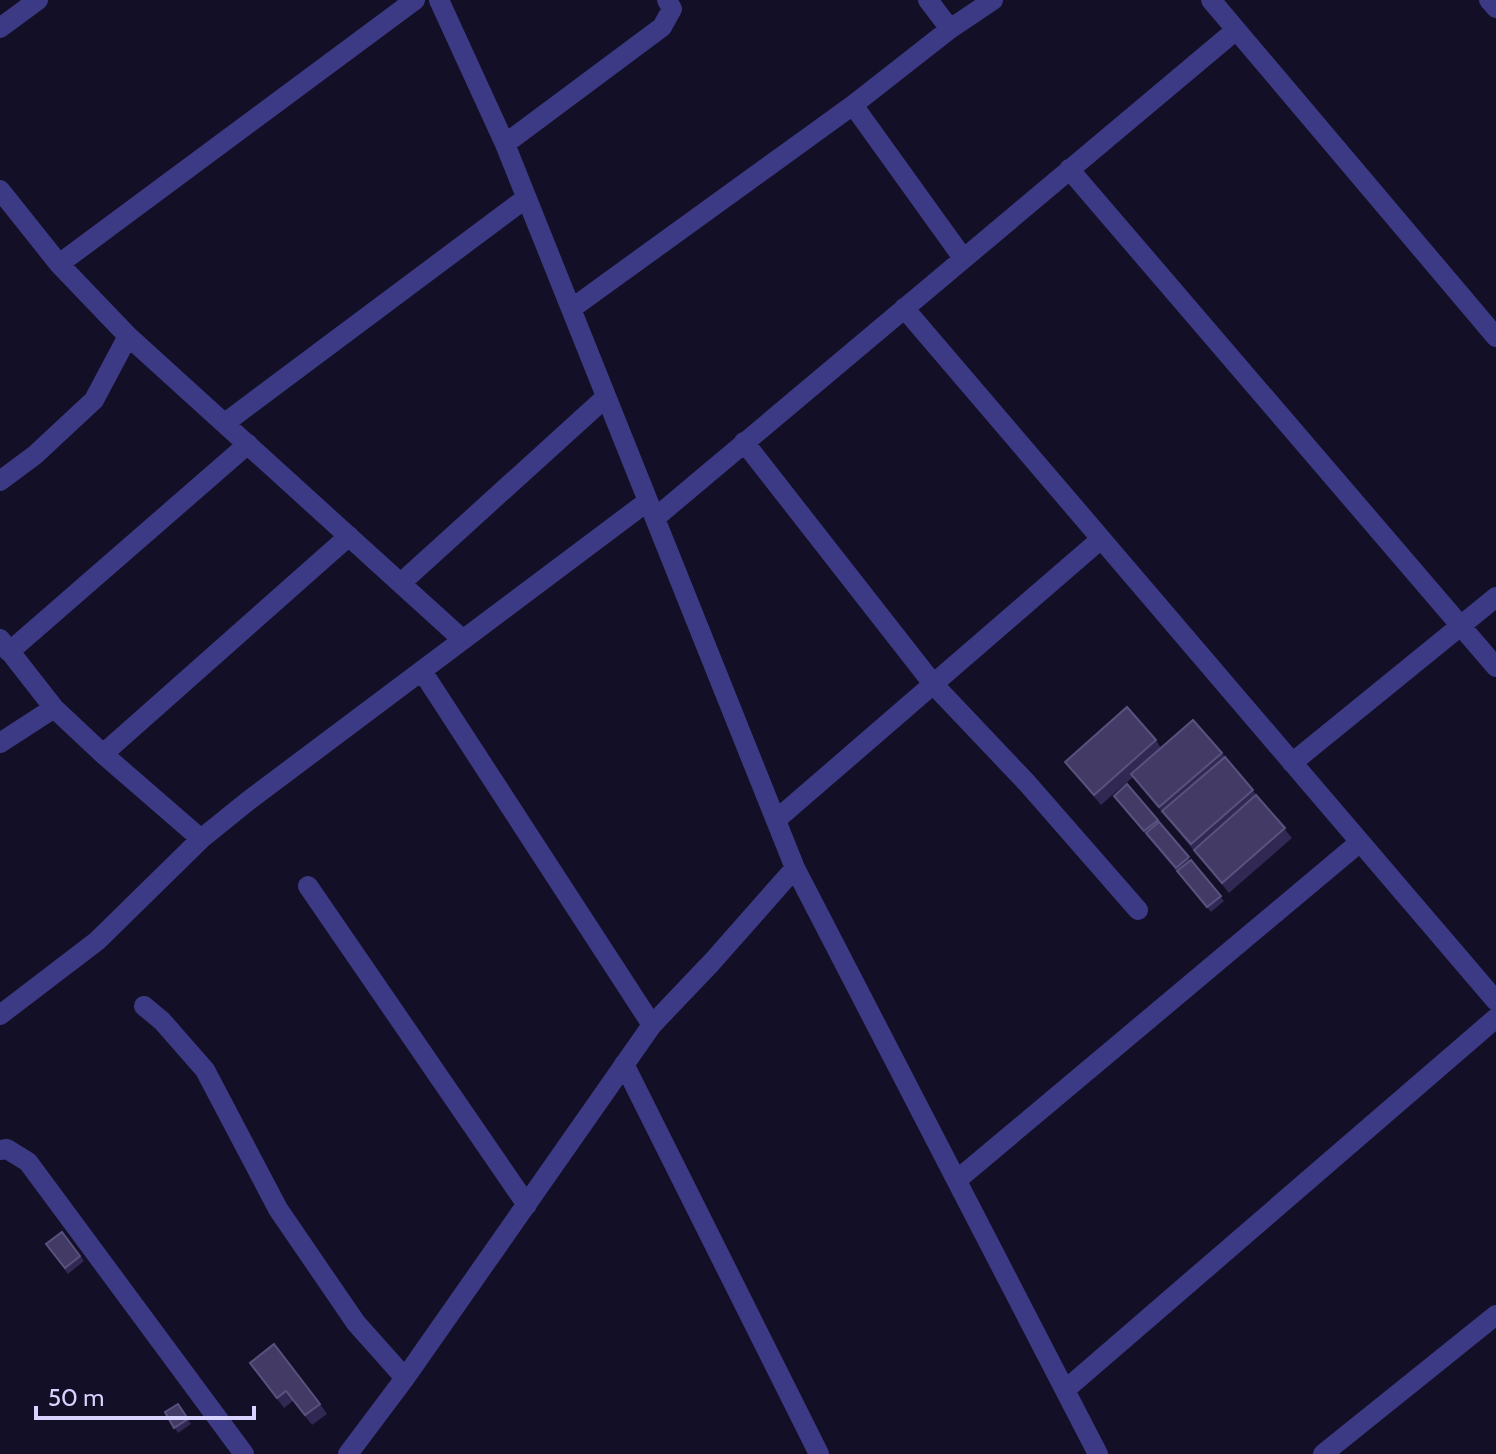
<svg xmlns="http://www.w3.org/2000/svg" width="1496" height="1454" font-family="Cabin,sans-serif">
<rect width="100%" height="100%" fill="#130f26"/>
<g fill="none" stroke-linecap="round" stroke-linejoin="round">
<!-- minor -->
<path stroke="#3d3a85" stroke-width="20" d="M 439,0 L 505,144 L 795,868 L 1098,1454
M 928,0 L 950,29
M 1211,0 L 1496,337
M 1489,0 L 1496,8
M 0,28 L 38,0
M 853,105 L 963,258
M 505,144 L 662,27 L 672,9 L 667,0
M 1069,169 L 1496,667
M 0,190 L 59,264 L 128,336 L 463,640
M 59,264 L 415,0
M 904,308 L 1496,1001
M 571,309 L 853,105 L 950,29 L 993,0
M 225,423 L 526,198
M 744,442 L 934,685 L 1027,783 L 1138,910
M 0,481 L 35,455 L 94,400 L 128,336
M 655,518 L 1236,30
M 401,583 L 606,397
M 0,639 L 54,708 L 103,754 L 201,839
M 9,652 L 248,444
M 422,671 L 652,1025
M 0,743 L 54,708
M 103,754 L 349,536
M 1292,763 L 1496,597
M 776,820 L 1101,539
M 308,886 L 527,1205
M 144,1006 L 162,1021 L 205,1070 L 278,1209 L 356,1323 L 405,1378
M 0,1015 L 97,941 L 201,839 L 248,801 L 648,501
M 624,1064 L 819,1454
M 0,1150 L 7,1149 L 28,1162 L 244,1454
M 957,1180 L 1360,842
M 1065,1390 L 1496,1018
M 348,1454 L 405,1378 L 652,1025 L 712,962 L 795,868
M 1323,1454 L 1496,1315"/>
</g>
<!-- wall -->
<path fill="#312854" d="M 1156,740 L 1161,748 L 1222,753 L 1292,838 L 1229,893 L 1133,777 L 1101,805 L 1065,762 Z
M 1127,784 L 1224,901 L 1211,912 L 1118,801 Z
M 62,1232 L 84,1261 L 68,1274 L 46,1244 Z
M 250,1363 L 320,1404 L 327,1414 L 312,1425 L 293,1401 L 284,1408 Z
M 178,1404 L 191,1424 L 178,1433 L 165,1412 Z"/>
<!-- building -->
<path fill="#433a66" stroke="#5a527e" stroke-width="2" d="M 1127,707 L 1156,740 L 1094,795 L 1065,762 Z
M 1193,720 L 1222,753 L 1159,807 L 1131,774 Z
M 1225,757 L 1253,790 L 1191,844 L 1162,811 Z
M 1127,784 L 1158,820 L 1144,831 L 1114,796 Z
M 1256,795 L 1285,828 L 1222,883 L 1194,850 Z
M 1159,822 L 1189,857 L 1176,868 L 1146,833 Z
M 1191,860 L 1221,896 L 1207,907 L 1177,871 Z
M 62,1232 L 80,1256 L 65,1268 L 46,1244 Z
M 274,1344 L 320,1404 L 305,1415 L 286,1391 L 277,1398 L 250,1363 Z
M 178,1404 L 188,1419 L 174,1428 L 165,1412 Z"/>
<!-- scale -->
<path d="M36 1406v12h218v-12" fill="none" stroke="#d9d4ff" stroke-width="4"/>
<text x="48" y="1406" font-size="24" fill="#d9d4ff" stroke="#130f26" stroke-width="6" paint-order="stroke">50 m</text>
</svg>
